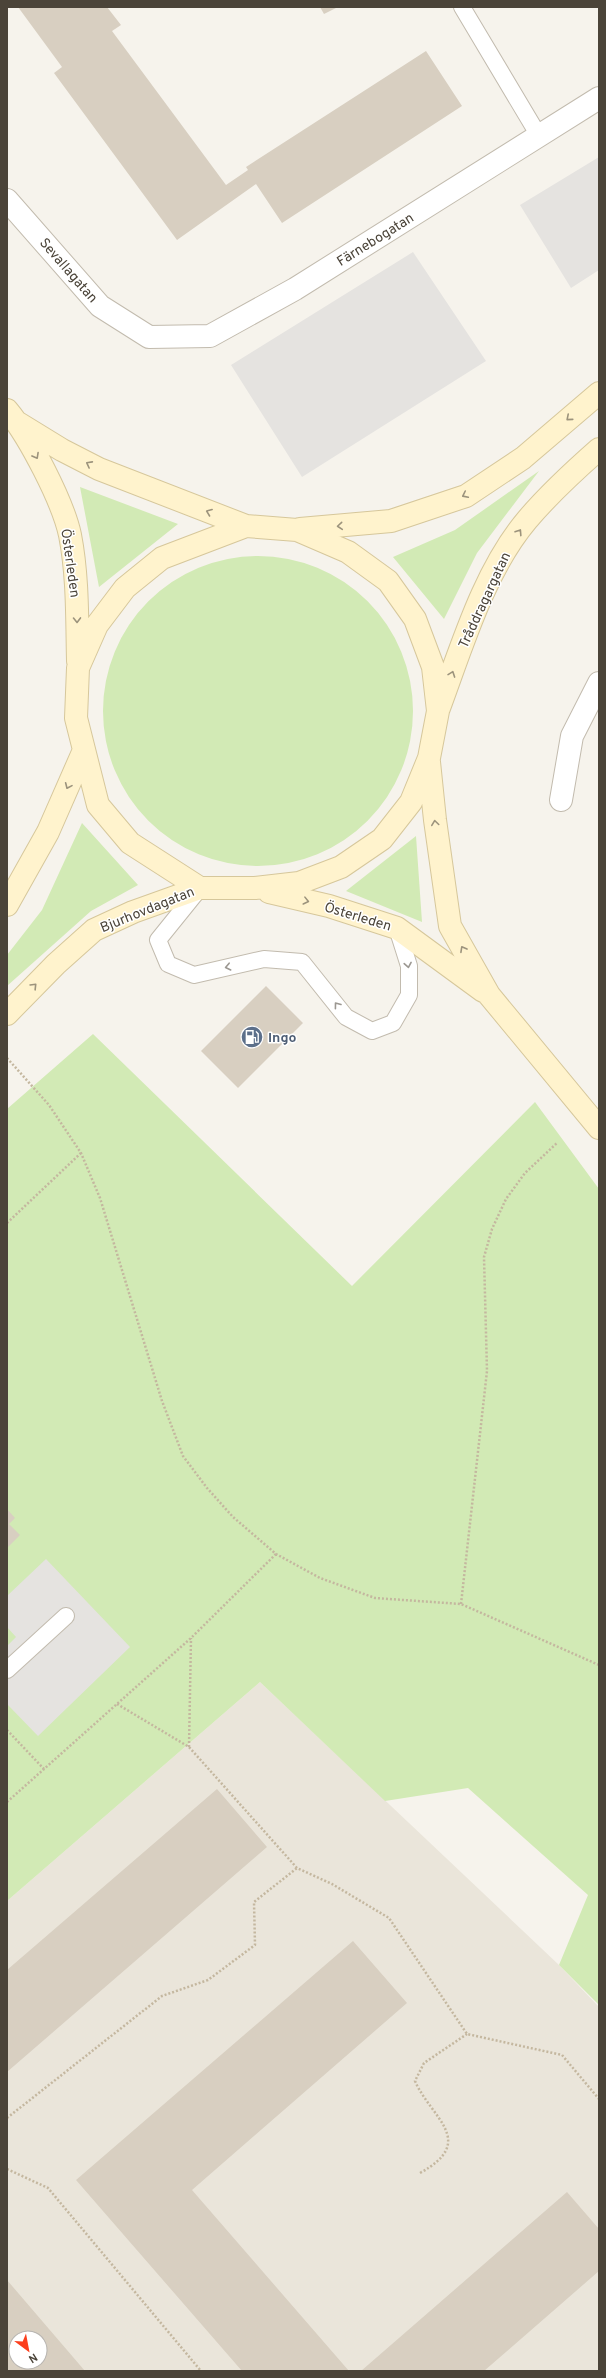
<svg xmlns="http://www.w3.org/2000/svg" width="606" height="2378" font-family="Overpass,sans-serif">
<rect width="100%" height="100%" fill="#f6f3ec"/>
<!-- residential -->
<path fill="#eae5da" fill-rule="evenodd" d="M 260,1682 L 559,1965 L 599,2007 L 599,2371 L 7,2371 L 7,1901 ZM 16,2338 L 40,2338 L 40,2362 L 16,2362 Z"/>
<!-- green -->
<path fill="#d2eab5" d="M 539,471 L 477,553 L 444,619 L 393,557 L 455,530 Z
M 80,487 L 178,524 L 99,587 Z
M103 711a155 155 0 1 1 310 0a155 155 0 1 1-310 0Z
M 82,823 L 138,885 L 91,911 L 7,986 L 7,955 L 42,910 Z
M 416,836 L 422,922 L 346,891 Z
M 93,1034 L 352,1286 L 535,1102 L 599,1189 L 599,2005 L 559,1965 L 588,1895 L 468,1788 L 385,1801 L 260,1682 L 7,1901 L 7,1109 Z"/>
<!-- parking -->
<path fill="#e5e3e0" d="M 599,157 L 599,270 L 571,288 L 520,205 Z
M 413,252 L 486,361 L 302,477 L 231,365 Z
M 46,1559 L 130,1647 L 38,1736 L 7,1704 L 7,1646 L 16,1637 L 7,1627 L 7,1596 Z"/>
<!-- building -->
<path fill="#d8cfc1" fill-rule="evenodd" d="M 18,7 L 107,7 L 121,25 L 112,31 L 226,185 L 248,170 L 246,167 L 426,51 L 462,106 L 282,223 L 256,184 L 177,240 L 54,73 L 62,67 Z
M 320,7 L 338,7 L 324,14 Z
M 266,986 L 303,1023 L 238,1088 L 201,1051 Z
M 7,1509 L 15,1518 L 9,1524 L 20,1535 L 7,1548 Z
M 217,1789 L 267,1847 L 7,2072 L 7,1970 Z
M 353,1941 L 407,2003 L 192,2190 L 349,2371 L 242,2371 L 76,2180 Z
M 567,2192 L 599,2229 L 599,2271 L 484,2371 L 361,2371 Z
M 7,2280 L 85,2371 L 7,2371 ZM 16,2338 L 40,2338 L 40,2362 L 16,2362 Z"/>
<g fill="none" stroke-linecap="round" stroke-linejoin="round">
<!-- service casing -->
<g stroke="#c2bbae" stroke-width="18">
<path id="service" d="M 462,7 L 539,136
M 200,888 L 158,940 L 168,964 L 194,975 L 264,959 L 302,962 L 346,1017 L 372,1031 L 393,1023 L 409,995 L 409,966 L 397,928
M 7,1670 L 66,1616"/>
</g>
<!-- minor casing -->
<g stroke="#c2bbae" stroke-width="24">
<path id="minor" d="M 7,200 L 100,306 L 149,337 L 210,336 L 295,289 L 599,98
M 561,800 L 572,736 L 599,683"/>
</g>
<!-- secondary casing -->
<g stroke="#d6c79b" stroke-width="24">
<path id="secondary" d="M 7,410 C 29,436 63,502 70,535 C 78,576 77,619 78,661
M 18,423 L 62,450 L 99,469 L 246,526
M 246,526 L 297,530 L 348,552 L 388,581 L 415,619 L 433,667 L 438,711 L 429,758 L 411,802 L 382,839 L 341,867 L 299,883 L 255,888 L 200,888 L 130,843 L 98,805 L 76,718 L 78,668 L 97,625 L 125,588 L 162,558 Z
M 300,529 L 391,521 L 466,496 L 523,458 L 599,393
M 439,708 C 462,646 484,571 527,520 C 548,495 574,471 599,449
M 429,762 L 435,820 L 450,926 L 489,995 L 599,1128
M 269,892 L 329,906 L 397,928 L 483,991
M 7,905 L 48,832 L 84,750
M 7,1014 L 56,964 L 94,930 L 133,912 L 200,888"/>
</g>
<!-- path -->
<path stroke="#c4b79f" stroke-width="2.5" stroke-dasharray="2 2" stroke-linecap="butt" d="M 7,1058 L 49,1105 L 81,1153 L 100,1198 L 162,1401 L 183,1456 L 207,1488 L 233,1517 L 276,1554 L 320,1578 L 375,1598 L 461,1604 L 599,1665
M 7,1223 L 81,1153
M 461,1604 L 487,1371 L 484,1257 L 492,1229 L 506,1199 L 525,1173 L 557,1143
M 117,1704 L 189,1747 L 297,1868 L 332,1884 L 389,1918 L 467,2034 L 562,2055 L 599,2099
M 7,1730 L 44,1769
M 189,1747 L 191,1638
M 7,1802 L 191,1638 L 276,1554
M 7,2118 L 162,1996 L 208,1980 L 255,1945 L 254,1902 L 297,1868
M 7,2169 L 48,2188 L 201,2371
M 420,2173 C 478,2141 431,2118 415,2081 L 424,2063 L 467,2034"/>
<!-- service -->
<use href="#service" stroke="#fff" stroke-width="16"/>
<!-- minor -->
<use href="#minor" stroke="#fff" stroke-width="22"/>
<!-- secondary -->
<use href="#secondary" stroke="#fff3cd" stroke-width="22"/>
</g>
<!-- one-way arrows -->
<defs><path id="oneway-chevron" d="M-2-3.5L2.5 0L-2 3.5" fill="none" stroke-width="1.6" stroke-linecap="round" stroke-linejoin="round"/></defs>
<g stroke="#9c937c">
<use href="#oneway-chevron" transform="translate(569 418) rotate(139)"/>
<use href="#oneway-chevron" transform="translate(36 456) rotate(61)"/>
<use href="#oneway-chevron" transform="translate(89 464) rotate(-152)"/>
<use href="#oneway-chevron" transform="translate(465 495) rotate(154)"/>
<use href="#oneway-chevron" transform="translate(209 512) rotate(-159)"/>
<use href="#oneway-chevron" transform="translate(340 526) rotate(175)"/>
<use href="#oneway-chevron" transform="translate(519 532) rotate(-57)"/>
<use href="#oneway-chevron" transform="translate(77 620) rotate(89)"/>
<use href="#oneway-chevron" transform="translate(452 674) rotate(-70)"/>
<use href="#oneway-chevron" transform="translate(68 786) rotate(114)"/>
<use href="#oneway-chevron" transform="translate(435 823) rotate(-98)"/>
<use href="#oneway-chevron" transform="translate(306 901) rotate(14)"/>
<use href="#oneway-chevron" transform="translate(463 949) rotate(-119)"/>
<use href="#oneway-chevron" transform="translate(34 986) rotate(-46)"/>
</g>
<g stroke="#9c9892">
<use href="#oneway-chevron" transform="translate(408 965) rotate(80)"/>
<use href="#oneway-chevron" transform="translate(228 967) rotate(167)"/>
<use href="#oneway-chevron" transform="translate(337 1005) rotate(-127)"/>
</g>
<!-- icons -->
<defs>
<g id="fuel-disc" transform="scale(1.15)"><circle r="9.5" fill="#5c6f8a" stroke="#fff"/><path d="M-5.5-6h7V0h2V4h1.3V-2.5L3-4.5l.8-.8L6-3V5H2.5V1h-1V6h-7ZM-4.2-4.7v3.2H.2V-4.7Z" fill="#fff"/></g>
</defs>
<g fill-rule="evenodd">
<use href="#fuel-disc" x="252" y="1037"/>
</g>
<g text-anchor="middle" stroke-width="3" stroke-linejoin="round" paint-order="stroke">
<!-- street labels -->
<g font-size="14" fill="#4b4439" stroke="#fff">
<text transform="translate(375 239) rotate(-32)" y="5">Färnebogatan</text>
<text transform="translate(69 270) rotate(49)" y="5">Sevallagatan</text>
<text transform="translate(71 563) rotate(82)" y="5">Österleden</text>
<text transform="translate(484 600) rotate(-65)" y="5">Tråddragargatan</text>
<text transform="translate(147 909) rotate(-22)" y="5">Bjurhovdagatan</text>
<text transform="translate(358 916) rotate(17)" y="5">Österleden</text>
</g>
<!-- service labels -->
<g font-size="14" font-weight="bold" fill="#4e5e75" stroke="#fff" text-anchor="start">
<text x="268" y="1042">Ingo</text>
</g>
</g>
<!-- border -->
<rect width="606" height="2378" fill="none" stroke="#4b4439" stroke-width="16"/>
<!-- north arrow -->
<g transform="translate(28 2350) rotate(148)"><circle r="19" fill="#ffffff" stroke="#b7b4b0"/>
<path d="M0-3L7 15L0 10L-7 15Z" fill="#fc3f1d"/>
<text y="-6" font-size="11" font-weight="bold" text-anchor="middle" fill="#4b4439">N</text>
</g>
</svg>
